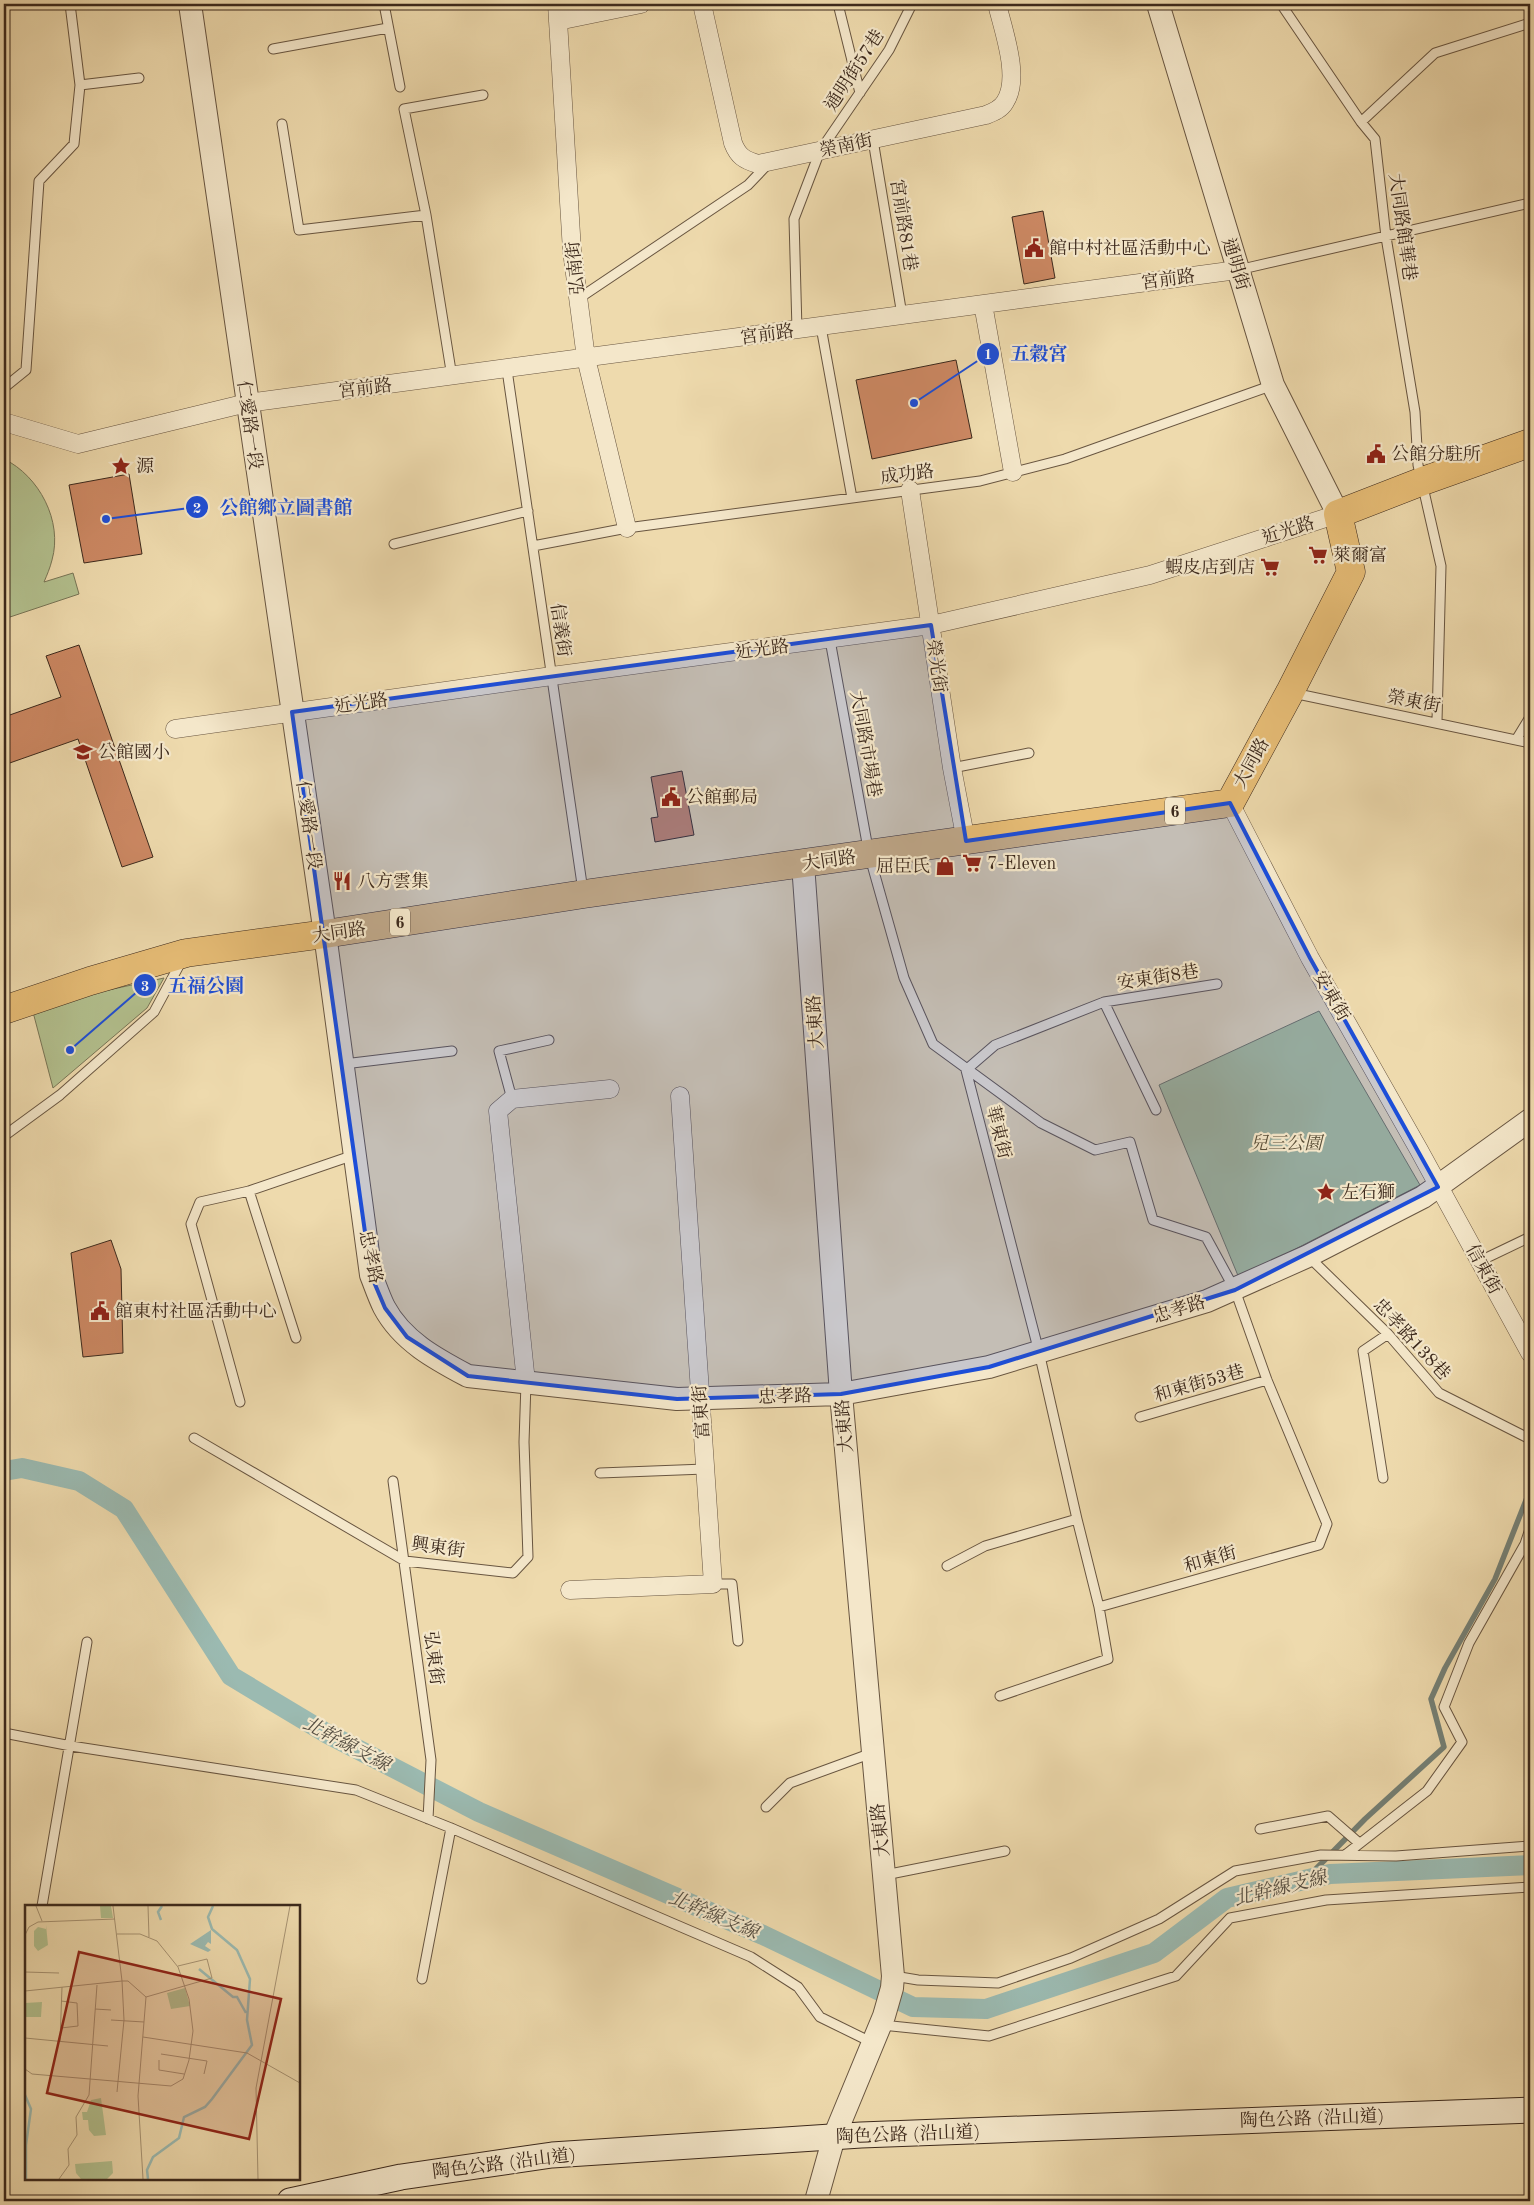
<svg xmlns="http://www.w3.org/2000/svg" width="1534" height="2205" font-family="'Old Standard TT','Noto Serif TC',serif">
<rect width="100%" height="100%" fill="#eedaad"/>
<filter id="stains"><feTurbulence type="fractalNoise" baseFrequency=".004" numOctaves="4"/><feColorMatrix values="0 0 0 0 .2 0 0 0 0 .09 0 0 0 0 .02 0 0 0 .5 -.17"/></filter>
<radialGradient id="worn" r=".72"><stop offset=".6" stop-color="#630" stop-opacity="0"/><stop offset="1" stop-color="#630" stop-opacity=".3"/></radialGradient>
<!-- green -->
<path fill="#b3c18f" stroke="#787556" d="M 4,459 C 39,476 63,521 52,560 C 50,568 47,575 44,582 L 73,573 L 79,594 L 4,619 Z
M 164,978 L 147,1008 L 53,1088 L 33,1012 L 76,997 Z
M 1319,1011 L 1420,1185 L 1239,1278 L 1159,1085 Z"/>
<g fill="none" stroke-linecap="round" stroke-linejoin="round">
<!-- stream -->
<path stroke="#758075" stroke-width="5.5" d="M 1305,1880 L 1365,1819 L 1444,1747 L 1431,1699 L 1445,1668 L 1495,1579 L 1530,1490"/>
<!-- canal -->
<path stroke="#9bbab1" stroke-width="20" d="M 4,1471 L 22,1468 L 79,1481 L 124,1509 L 231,1676 L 326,1733 L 479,1812 L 763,1935 L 913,2007 L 986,2009 L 1154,1953 L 1227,1898 L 1330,1874 L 1530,1865"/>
</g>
<!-- building -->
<path fill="#cc8863" stroke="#3c291c" d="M 1043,211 L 1055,278 L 1024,284 L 1012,217 Z
M 956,360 L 972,438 L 872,459 L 856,380 Z
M 129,474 L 142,554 L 84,563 L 69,485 Z
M 79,645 L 153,857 L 122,867 L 78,739 L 4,765 L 4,717 L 61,697 L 46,656 Z
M 682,771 L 694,835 L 655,842 L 651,818 L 658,817 L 651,777 Z
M 111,1240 L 121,1269 L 123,1353 L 83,1357 L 71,1253 Z"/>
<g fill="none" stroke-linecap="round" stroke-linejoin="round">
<!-- service casing -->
<g stroke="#685540" stroke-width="11">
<path id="service" d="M 384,4 L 400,87
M 838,4 L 860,93
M 1281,4 L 1361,122 L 1375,139 L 1386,237 L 1415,412 L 1418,465 L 1441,566 L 1437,721
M 273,49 L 388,28
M 80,85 L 139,78
M 1361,122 L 1435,53 L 1530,23
M 282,124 L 299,230 L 426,215 L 404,109 L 483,95
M 873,140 L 902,315
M 426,215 L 452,377
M 1238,270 L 1530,203
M 578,299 L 748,185 L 767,165
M 821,327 L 852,498
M 797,330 L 794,219 L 820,151 L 889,50 L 912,4
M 507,370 L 583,891
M 4,394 L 5,387 L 26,370 L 39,181 L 74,144 L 80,85 L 70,4
M 394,544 L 528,511
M 533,546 L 627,528 L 980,481 L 1065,459 L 1273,385
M 830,640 L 869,854 L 904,978 L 933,1044 L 1041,1123 L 1095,1150 L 1130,1142 L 1153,1220 L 1206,1237 L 1235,1290 L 1267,1380 L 1327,1524 L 1319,1545 L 1099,1607 L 1077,1519 L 1039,1352 L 966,1070 L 995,1045 L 1104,1002 L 1217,984
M 1293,693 L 1530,743
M 1516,740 L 1530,717
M 952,768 L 1029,753
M 1104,1002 L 1156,1110
M 344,1064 L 452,1051
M 512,1099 L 499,1051 L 549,1040
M 4,1136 L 60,1095 L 154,1012 L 182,960
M 249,1191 L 296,1338
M 1308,1256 L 1388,1334 L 1439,1393 L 1530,1439
M 1480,1261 L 1530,1237
M 240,1402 L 191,1224 L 200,1202 L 249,1191 L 354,1155
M 1140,1417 L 1267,1380
M 194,1438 L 405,1561 L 513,1573 L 528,1557 L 524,1442 L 526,1383
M 600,1473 L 705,1469
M 1383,1478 L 1363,1351 L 1388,1334
M 393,1481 L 431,1760 L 428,1819
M 947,1566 L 985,1546 L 1077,1519
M 713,1584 L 732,1584 L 738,1641
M 1000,1696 L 1108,1659 L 1099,1607
M 4,1733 L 71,1746 L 356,1790 L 451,1828 L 751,1957 L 798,1987 L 820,2017 L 871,2042
M 766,1807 L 790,1783 L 872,1753
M 1260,1829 L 1328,1816 L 1359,1843
M 1345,1855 L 1427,1791 L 1462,1742 L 1444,1707 L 1469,1643 L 1525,1544 L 1530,1529
M 885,1875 L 1005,1851
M 42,1906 L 87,1642
M 894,1976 L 918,1980 L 998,1983 L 1071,1958 L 1159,1919 L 1235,1871 L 1321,1855 L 1396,1856 L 1530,1846
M 422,1979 L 451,1828
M 882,2025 L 989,2036 L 1176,1976 L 1230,1918 L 1326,1900 L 1530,1887"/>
</g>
<!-- minor casing -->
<g stroke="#685540" stroke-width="19">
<path id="minor" d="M 557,4 L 572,251 L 586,358 L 627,528
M 702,4 L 733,143 C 738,156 744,160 758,164 L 986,115 C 994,112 1001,109 1005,102 C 1021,78 1003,30 997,4
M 558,21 L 641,4
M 983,304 L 1013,472
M 4,422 L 78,444 L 247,403 L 1237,270
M 910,490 L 952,768 L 966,841
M 175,729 L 552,676 L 931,625 L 1150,575 L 1338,514
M 1230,803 L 1310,958 L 1419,1150 L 1530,1353
M 526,1382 L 498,1111 L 512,1099 L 610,1089
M 570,1590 L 713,1584 L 680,1096"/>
</g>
<!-- tertiary casing -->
<g stroke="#685540" stroke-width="24">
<path id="tertiary" d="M 190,4 L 325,934 L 371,1275 C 375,1285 379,1297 384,1307 C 402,1341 436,1359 468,1376 L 677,1399 L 841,1394 L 989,1367 L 1207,1301 L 1308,1256 L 1423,1197 L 1530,1120
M 1158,4 L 1273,385 L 1338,514
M 803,864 L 841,1394 L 893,1976 L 892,1988 L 884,2016 L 834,2137 L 816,2201"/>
</g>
<!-- secondary casing -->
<g stroke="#3c291c" stroke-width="27">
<path id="secondary" d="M 290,2201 L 401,2177 L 552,2155 L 861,2135 L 1530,2110"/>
</g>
<!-- primary casing -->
<g stroke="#3c291c" stroke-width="29">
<path id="primary" d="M 4,1010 L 90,981 L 186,953 L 325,934 L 584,894 L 1230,803 L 1290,692 L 1351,572 L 1338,514 L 1423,481 L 1530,443"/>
</g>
<!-- service -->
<use href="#service" stroke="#f4e7ca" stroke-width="9"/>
<!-- minor -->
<use href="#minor" stroke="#f4e7ca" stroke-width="18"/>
<!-- tertiary -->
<use href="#tertiary" stroke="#f4e7ca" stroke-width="22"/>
<!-- secondary -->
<use href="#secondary" stroke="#f4e7ca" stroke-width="25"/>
<!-- primary -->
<use href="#primary" stroke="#e7bd76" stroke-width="28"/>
</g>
<!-- marked area -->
<path fill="#1d4ed8" fill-opacity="0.2" stroke="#1d4ed8" stroke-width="4" stroke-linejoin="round" d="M 931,625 L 966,841 L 1230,803 L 1310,958 L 1438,1187 L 1235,1290 L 989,1367 L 841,1394 L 677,1399 L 468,1376 L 407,1337 L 385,1308 L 371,1275 L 292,712 Z"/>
<!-- icons -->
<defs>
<g id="civic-bare" transform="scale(1.5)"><path d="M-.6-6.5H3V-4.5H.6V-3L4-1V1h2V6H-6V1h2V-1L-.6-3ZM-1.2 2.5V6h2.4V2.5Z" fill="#8f2418" stroke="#f4e7ca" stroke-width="2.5" paint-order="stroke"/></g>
<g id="sight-bare" transform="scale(1.5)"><path d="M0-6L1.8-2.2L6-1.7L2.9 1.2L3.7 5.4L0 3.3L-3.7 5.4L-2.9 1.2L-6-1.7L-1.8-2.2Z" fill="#8f2418" stroke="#f4e7ca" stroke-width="2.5" paint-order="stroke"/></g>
<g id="supermarket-bare" transform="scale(1.5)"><path d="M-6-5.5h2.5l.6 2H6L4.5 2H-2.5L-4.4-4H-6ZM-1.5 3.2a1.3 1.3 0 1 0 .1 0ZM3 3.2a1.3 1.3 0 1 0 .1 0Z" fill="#8f2418" stroke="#f4e7ca" stroke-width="2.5" paint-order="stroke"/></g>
<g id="school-bare" transform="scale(1.5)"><path d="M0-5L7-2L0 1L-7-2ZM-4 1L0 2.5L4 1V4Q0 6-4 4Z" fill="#8f2418" stroke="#f4e7ca" stroke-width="2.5" paint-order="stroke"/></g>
<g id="shop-bare" transform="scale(1.5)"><path d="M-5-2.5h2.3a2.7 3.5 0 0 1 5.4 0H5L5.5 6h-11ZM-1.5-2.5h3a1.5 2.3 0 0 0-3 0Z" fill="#8f2418" stroke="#f4e7ca" stroke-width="2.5" paint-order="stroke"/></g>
<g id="restaurant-bare" transform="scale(1.5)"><path d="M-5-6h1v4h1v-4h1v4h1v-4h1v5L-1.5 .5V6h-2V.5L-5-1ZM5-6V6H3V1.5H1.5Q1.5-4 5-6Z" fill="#8f2418" stroke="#f4e7ca" stroke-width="2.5" paint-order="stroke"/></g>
</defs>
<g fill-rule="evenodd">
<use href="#civic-bare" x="1034" y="248"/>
<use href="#civic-bare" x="1376" y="454"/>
<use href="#sight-bare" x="121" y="466"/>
<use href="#supermarket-bare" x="1318" y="555"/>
<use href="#supermarket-bare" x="1270" y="567"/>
<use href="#school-bare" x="83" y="752"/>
<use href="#civic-bare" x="671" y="797"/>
<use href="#supermarket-bare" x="972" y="863"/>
<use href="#shop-bare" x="945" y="866"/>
<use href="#restaurant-bare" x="342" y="881"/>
<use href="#sight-bare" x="1326" y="1192"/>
<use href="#civic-bare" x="100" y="1311"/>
</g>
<g text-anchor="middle" stroke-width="4.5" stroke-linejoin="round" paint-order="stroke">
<!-- shield labels -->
<g fill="#f4e7ca" stroke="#736250" stroke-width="1">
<rect x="1165" y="797.5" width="20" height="27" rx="4"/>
<rect x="390" y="908.5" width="20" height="27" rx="4"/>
</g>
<g font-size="16" font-weight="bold" fill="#3c291c">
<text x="1175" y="817">6</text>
<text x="400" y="928">6</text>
</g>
<!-- street labels -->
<g font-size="18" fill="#3c291c" stroke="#f4e7ca">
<text transform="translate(854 70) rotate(-57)" y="6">通明街57巷</text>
<text transform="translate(846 145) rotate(-12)" y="6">榮南街</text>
<text transform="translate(904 225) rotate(81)" y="6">宮前路81巷</text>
<text transform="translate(1403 227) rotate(82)" y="6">大同路館華巷</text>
<text transform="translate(1236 264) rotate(73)" y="6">通明街</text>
<text transform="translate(575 268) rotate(-96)" y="6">弘南街</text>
<text transform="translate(1168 279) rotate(-8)" y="6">宮前路</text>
<text transform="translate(767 334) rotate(-8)" y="6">宮前路</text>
<text transform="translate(365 388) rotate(-7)" y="6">宮前路</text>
<text transform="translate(250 425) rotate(82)" y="6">仁愛路一段</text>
<text transform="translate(907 474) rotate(-7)" y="6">成功路</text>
<text transform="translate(1288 530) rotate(-18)" y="6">近光路</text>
<text transform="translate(561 630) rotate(82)" y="6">信義街</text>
<text transform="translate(762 649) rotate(-7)" y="6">近光路</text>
<text transform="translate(937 666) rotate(82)" y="6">榮光街</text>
<text transform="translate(1414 701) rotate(11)" y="6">榮東街</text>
<text transform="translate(361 703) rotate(-8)" y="6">近光路</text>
<text transform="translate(866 744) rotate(80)" y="6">大同路市場巷</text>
<text transform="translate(1251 763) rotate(-61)" y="6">大同路</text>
<text transform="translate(309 825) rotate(82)" y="6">仁愛路一段</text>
<text transform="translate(829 860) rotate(-8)" y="6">大同路</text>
<text transform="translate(339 932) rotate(-8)" y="6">大同路</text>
<text transform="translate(1158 977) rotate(-9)" y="6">安東街8巷</text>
<text transform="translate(1332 996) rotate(60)" y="6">安東街</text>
<text transform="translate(815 1022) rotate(-94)" y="6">大東路</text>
<text transform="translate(999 1132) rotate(76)" y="6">華東街</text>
<text transform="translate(371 1257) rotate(78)" y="6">忠孝路</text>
<text transform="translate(1484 1269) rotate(61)" y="6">信東街</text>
<text transform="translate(1179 1309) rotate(-17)" y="6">忠孝路</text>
<text transform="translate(1412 1339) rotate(47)" y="6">忠孝路138巷</text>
<text transform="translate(1199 1383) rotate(-16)" y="6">和東街53巷</text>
<text transform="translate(785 1396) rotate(-2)" y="6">忠孝路</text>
<text transform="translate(701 1412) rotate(-94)" y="6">富東街</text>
<text transform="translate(844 1426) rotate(-95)" y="6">大東路</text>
<text transform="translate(438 1547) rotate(8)" y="6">興東街</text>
<text transform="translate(1210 1559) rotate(-16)" y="6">和東街</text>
<text transform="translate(434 1658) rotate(83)" y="6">弘東街</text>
<text transform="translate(880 1830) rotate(-96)" y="6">大東路</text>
<text transform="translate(1312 2118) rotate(-2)" y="6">陶色公路 (沿山道)</text>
<text transform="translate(908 2134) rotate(-2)" y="6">陶色公路 (沿山道)</text>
<text transform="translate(504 2163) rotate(-7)" y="6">陶色公路 (沿山道)</text>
</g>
<!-- poi labels -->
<g font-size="18" fill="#3c291c" stroke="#f4e7ca" text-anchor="start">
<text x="1049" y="254">館中村社區活動中心</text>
<text x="1391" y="460">公館分駐所</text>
<text x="136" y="472">源</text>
<text x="1333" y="561">萊爾富</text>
<text x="1255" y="573" text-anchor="end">蝦皮店到店</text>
<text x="98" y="758">公館國小</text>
<text x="686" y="803">公館郵局</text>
<text x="987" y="869">7-Eleven</text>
<text x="930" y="872" text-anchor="end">屈臣氏</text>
<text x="357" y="887">八方雲集</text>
<text x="1341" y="1198">左石獅</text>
<text x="115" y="1317">館東村社區活動中心</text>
</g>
<!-- park labels -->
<g font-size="18" font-style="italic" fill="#5a4f39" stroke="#f4e7ca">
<text x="1286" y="1149">兒三公園</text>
</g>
<!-- water labels -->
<g font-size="19" font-style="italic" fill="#544d41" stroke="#f4e7ca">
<text transform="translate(347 1743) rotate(28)" y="7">北幹線支線</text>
<text transform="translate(1280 1887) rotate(-14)" y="7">北幹線支線</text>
<text transform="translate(714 1914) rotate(23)" y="7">北幹線支線</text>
</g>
</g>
<!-- overview -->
<g transform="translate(25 1905)">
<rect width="275" height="275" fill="#eedaad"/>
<path d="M 75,1 L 86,1 L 88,13 L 76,13 ZM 21,20 L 23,40 L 13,46 L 9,41 L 9,26 L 13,22 L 21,24 ZM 160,83 L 165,101 L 146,104 L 142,88 ZM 17,97 L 16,112 L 0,112 L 0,98 ZM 76,193 L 81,230 L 69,231 L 64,225 L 63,215 L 58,215 L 57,207 L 62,207 L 66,195 ZM 87,256 L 88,268 L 82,274 L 56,274 L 51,268 L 50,259 Z" fill="#b3c18f"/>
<path d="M 186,25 L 186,39 L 183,37 L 180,41 L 186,45 L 183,47 L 165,39 Z" fill="#9bbab1"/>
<path fill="none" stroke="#9bbab1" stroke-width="2.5" d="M 136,15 L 133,7 L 137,1M 174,64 L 208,92 L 212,92 L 221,108M 0,190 L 6,204 L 1,240 L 1,274M 123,274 L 122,265 L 128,252 L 154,233 L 159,212 L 180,202 L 187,194 L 227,140 L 222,115 L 225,74 L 212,45 L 187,24 L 183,12 L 188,1"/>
<path fill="none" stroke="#a79373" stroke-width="1" d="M 11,1 L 17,16M 88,1 L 97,76 L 103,76 L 121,92 L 113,191 L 118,274M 123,1 L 124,32M 0,30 L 4,22 L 13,17 L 90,14M 0,67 L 34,68M 0,86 L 97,76 L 99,115 L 92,187M 121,92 L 187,73 L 182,54 L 153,61M 70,104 L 86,105M 86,115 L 119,117M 36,123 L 53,121 L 52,98 L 36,96M 118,132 L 222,148 L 275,178M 0,133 L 83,141M 35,137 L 37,82M 136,149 L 182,156 L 179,169M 134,155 L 134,165 L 159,169M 0,164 L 7,169 L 146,181 L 158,174 L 164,155 L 168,126 L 164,94 L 153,62 L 132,36 L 115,29 L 92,29M 34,274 L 44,260 L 43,244 L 52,230 L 51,212 L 64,190 L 72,80M 233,274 L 231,183 L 265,1"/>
<path fill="#8f2418" fill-opacity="0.15" stroke="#8f2418" stroke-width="2.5" d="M 54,47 L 256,94 L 224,234 L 22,188 Z"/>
<rect width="275" height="275" fill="none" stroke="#3c291c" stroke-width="2.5"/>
</g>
<!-- callouts -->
<path fill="none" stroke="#1d4ed8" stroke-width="2" d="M914 403L988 354M106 519L197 507M70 1050L145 985"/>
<g fill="#1d4ed8" stroke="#f4e7ca" stroke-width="2">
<circle cx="914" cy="403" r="5"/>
<circle cx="106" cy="519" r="5"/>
<circle cx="70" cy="1050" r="5"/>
<circle cx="988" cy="354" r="12"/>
<circle cx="197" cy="507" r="12"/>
<circle cx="145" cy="985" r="12"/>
</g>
<g font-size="15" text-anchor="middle" font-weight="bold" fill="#fff">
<text x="988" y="359">1</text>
<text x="197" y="513">2</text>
<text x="145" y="991">3</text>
</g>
<g font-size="19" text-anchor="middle" font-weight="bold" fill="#1d4ed8" stroke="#f4e7ca" stroke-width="4.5" stroke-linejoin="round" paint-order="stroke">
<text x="1039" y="360">五穀宮</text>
<text x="286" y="514">公館鄉立圖書館</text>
<text x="206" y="992">五福公園</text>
</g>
<!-- margin -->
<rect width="1534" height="2205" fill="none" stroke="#eedaad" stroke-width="20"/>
<rect x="5" y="5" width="1524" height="2195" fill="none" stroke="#3c291c" stroke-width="2.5"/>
<rect x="10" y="10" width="1514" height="2185" fill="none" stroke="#3c291c"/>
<rect width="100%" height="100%" filter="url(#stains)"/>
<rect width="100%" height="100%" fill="url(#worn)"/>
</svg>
